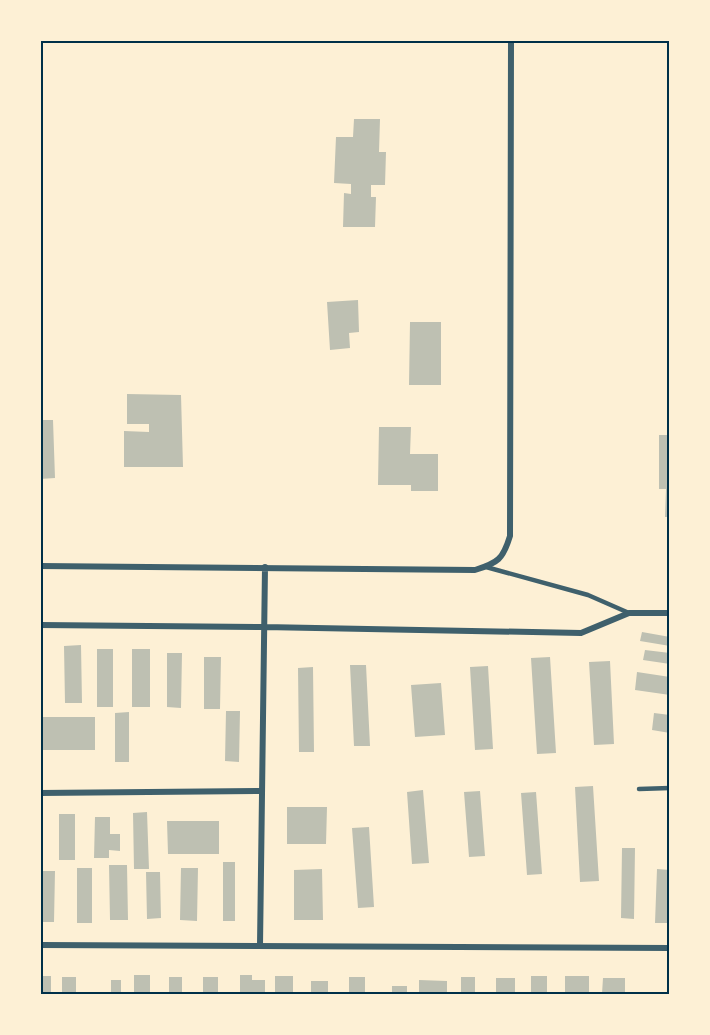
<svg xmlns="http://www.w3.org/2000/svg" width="710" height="1035" font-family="'Asap Condensed',sans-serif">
<rect width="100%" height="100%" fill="#fdf0d5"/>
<!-- building -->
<path fill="#bec0b2" d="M 354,119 L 380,119 L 379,152 L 386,152 L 385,185 L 371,185 L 371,197 L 376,197 L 375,227 L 343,227 L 344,193 L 351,194 L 351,184 L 334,183 L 336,137 L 353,137 Z
M 358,300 L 359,332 L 349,333 L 350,348 L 330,350 L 327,302 Z
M 410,322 L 441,322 L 441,385 L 409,385 Z
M 127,394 L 181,395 L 183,467 L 124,467 L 124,431 L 149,432 L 149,424 L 127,424 Z
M 40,420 L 53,420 L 55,478 L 40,479 Z
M 379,427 L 411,427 L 410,454 L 438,454 L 438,491 L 411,491 L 411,485 L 378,485 Z
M 659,435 L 670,435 L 670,517 L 665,517 L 666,489 L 659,489 Z
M 642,632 L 670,637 L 670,646 L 640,641 Z
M 81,645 L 82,703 L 65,703 L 64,646 Z
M 97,649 L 113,649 L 113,707 L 97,707 Z
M 132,649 L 150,649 L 150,707 L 132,707 Z
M 645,650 L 670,653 L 670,664 L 643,660 Z
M 167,653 L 182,653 L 181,708 L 167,707 Z
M 204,657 L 221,657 L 220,709 L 204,709 Z
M 550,657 L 556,753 L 537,754 L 531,658 Z
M 610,661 L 614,744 L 594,745 L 589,662 Z
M 350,665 L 366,665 L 370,746 L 354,746 Z
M 488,666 L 493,749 L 475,750 L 470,667 Z
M 313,667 L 314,752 L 299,752 L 298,668 Z
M 637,672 L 670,677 L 670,695 L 635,690 Z
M 441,683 L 445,735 L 415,737 L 411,685 Z
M 226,711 L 240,711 L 239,762 L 225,761 Z
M 129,712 L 129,762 L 115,762 L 115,713 Z
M 654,713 L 670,715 L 670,733 L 652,730 Z
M 40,717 L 95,717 L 95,750 L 40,750 Z
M 593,786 L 599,881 L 580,882 L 575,787 Z
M 423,790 L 429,863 L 412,864 L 407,792 Z
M 480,791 L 485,856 L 469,857 L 464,792 Z
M 536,792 L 542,874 L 527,875 L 521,793 Z
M 287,807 L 327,807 L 326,844 L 287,844 Z
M 147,812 L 149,869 L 134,869 L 133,813 Z
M 59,814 L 75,814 L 75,860 L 59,860 Z
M 95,817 L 110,817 L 110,834 L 120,834 L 120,851 L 109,850 L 109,858 L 94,858 Z
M 167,821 L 219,821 L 219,854 L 168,854 Z
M 369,827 L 374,907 L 358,908 L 352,828 Z
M 622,848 L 635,848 L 634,919 L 621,918 Z
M 223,862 L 235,862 L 235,921 L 223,921 Z
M 109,865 L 127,865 L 128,920 L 110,920 Z
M 77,868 L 92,868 L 92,923 L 77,923 Z
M 181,868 L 198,868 L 197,921 L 180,920 Z
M 322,869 L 323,920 L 294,920 L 294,870 Z
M 657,869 L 670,870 L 669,923 L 655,923 Z
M 43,871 L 55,871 L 54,922 L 42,922 Z
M 146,872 L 160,872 L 161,918 L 147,919 Z
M 134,975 L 150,975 L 150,994 L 134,994 Z
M 240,975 L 252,975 L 252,980 L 265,980 L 265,994 L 240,994 Z
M 40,976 L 51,976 L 51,994 L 40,994 Z
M 275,976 L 293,976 L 293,994 L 275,994 Z
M 531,976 L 547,976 L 547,994 L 531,994 Z
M 565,976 L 589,976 L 589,994 L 565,994 Z
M 62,977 L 76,977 L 76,994 L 62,994 Z
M 169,977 L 182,977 L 182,994 L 169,994 Z
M 203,977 L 218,977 L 218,994 L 203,994 Z
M 349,977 L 365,977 L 365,994 L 349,994 Z
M 461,977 L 475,977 L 475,994 L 461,994 Z
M 496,978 L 515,978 L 515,994 L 496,994 Z
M 603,978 L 625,978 L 625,994 L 602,994 Z
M 111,980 L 121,980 L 121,994 L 111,994 Z
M 419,980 L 447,981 L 447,994 L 419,994 Z
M 311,981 L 328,981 L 328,994 L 311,994 Z
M 392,986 L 407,986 L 407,994 L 392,994 Z"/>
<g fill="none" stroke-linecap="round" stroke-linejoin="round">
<!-- service -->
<path stroke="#3f606c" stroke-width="4.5" d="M 486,567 L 588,595 L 629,613
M 639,789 L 670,788"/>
<!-- minor -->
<path stroke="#3f606c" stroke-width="6" d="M 40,566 L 475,570 C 498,563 503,559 510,536 L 511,40
M 40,625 L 264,627 L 581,633 L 629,613 L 670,613
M 40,793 L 261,791
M 40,945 L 670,948
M 260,946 L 265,567"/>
</g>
<!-- border -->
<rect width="710" height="1035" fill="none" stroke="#fdf0d5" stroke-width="84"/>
<rect x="42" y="42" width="626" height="951" fill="none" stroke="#003049" stroke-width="2"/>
</svg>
